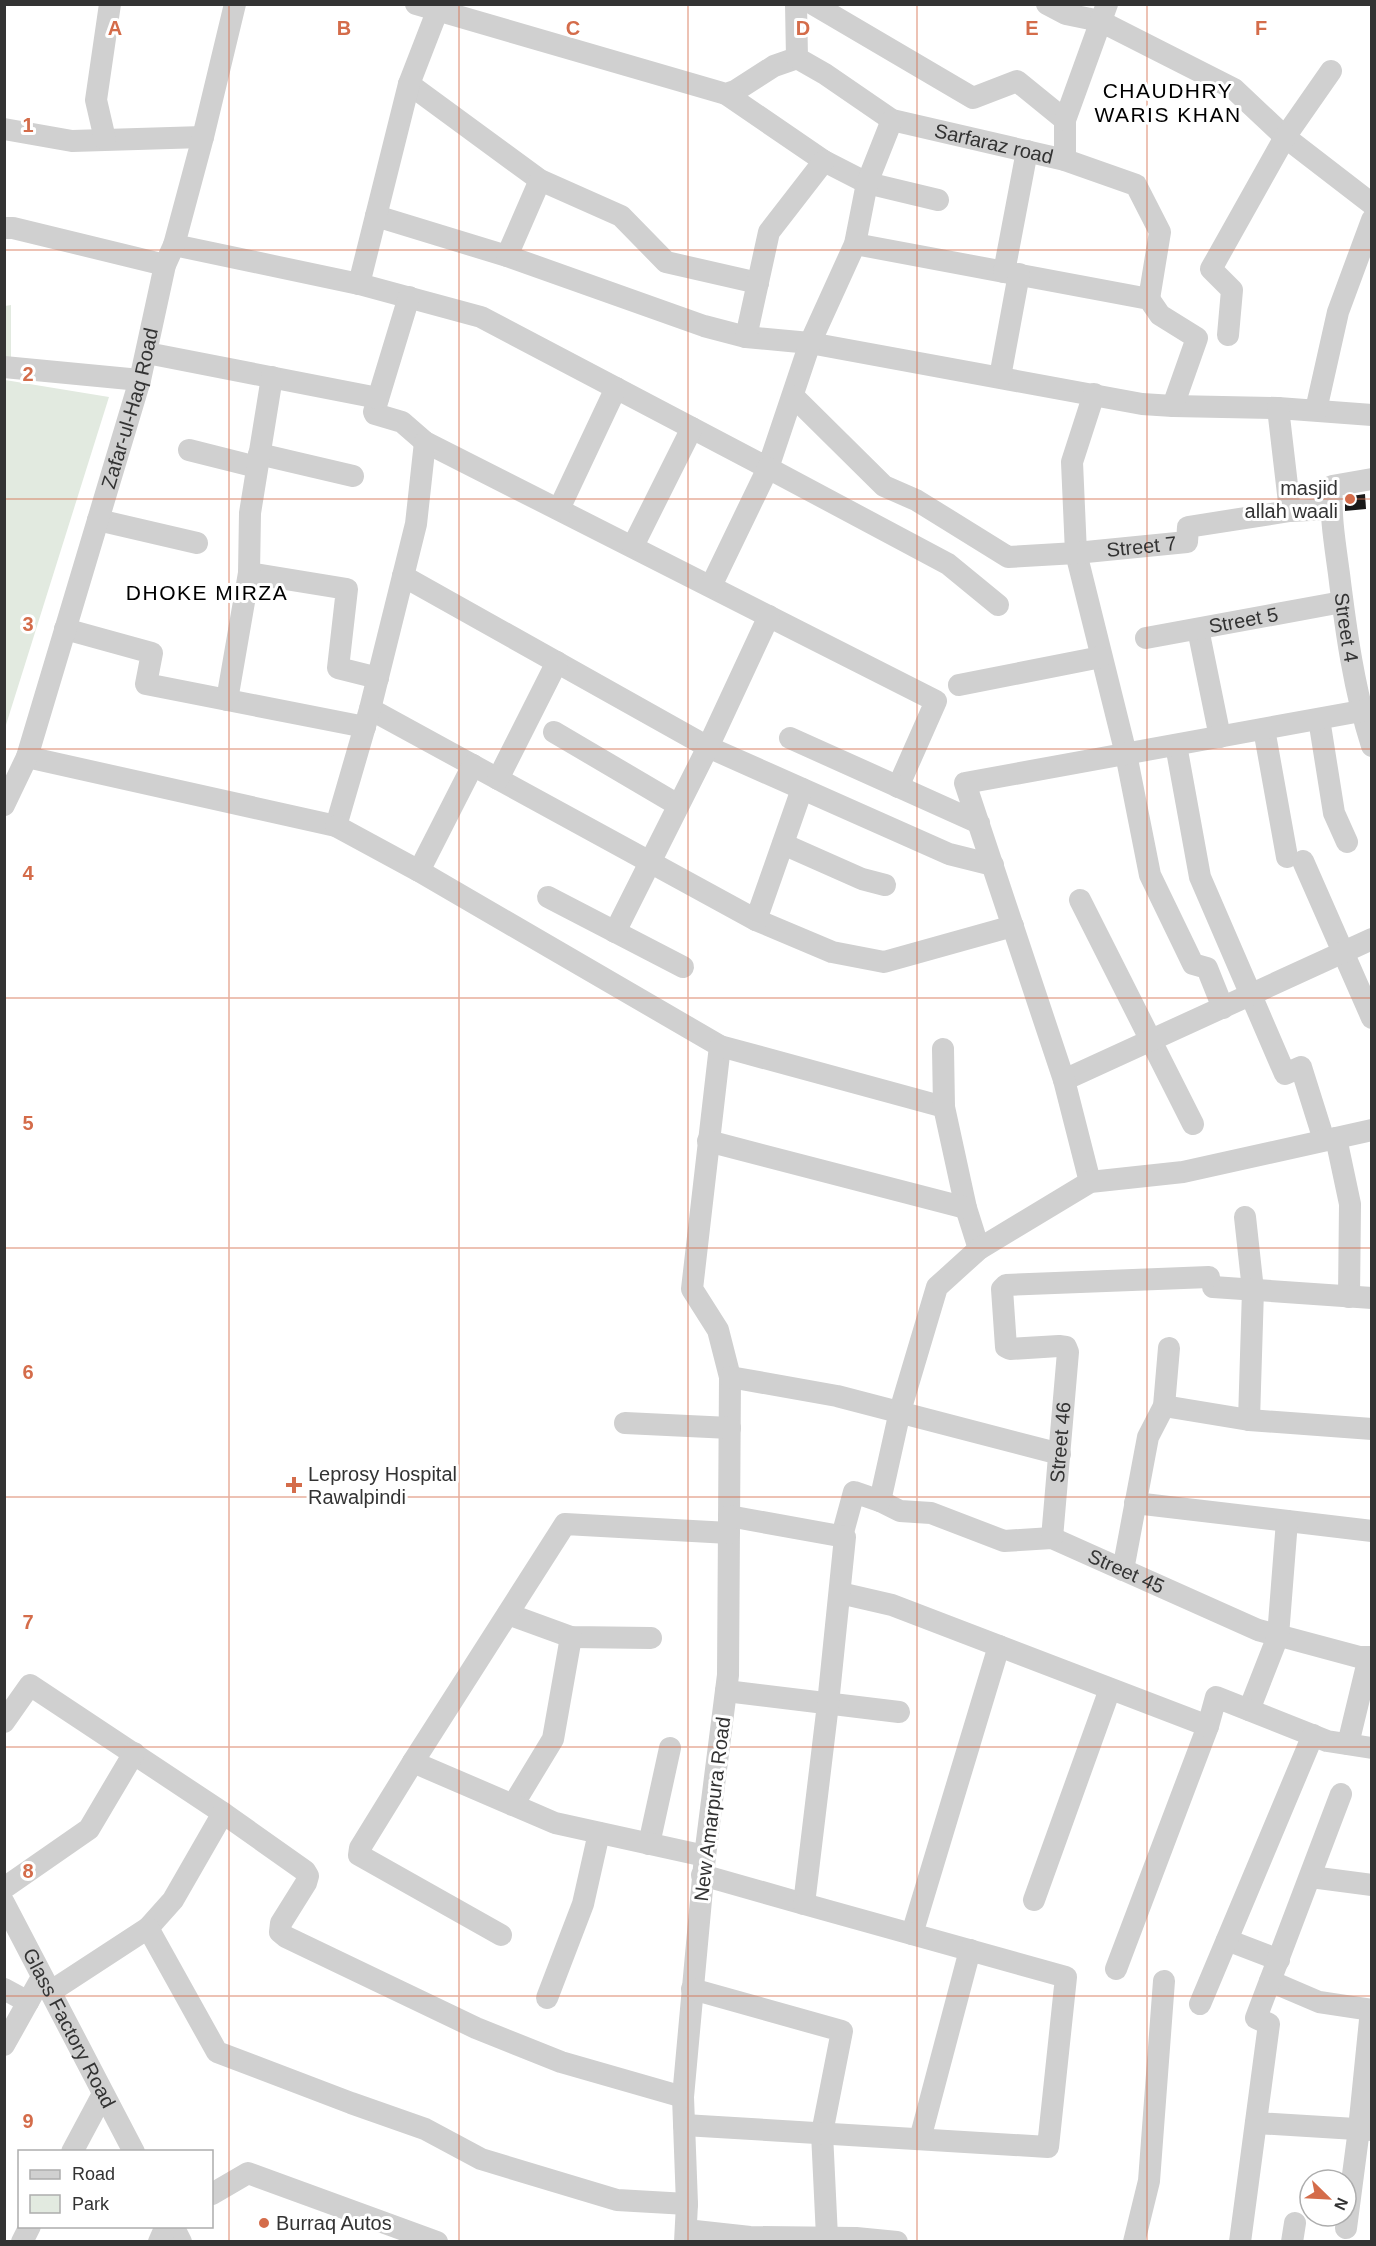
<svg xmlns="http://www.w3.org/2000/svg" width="1376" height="2246" font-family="Arial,sans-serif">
<rect width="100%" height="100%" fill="#fff"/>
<!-- green -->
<path fill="#e2eae0" d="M 11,305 L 11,359 L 5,359 L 5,306 Z
M 5,380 L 109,397 L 5,728 L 4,380 Z"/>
<!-- building -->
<path fill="#1a1a1a" d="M 1365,494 L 1366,509 L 1345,511 L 1345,497 Z"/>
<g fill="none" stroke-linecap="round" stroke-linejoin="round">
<!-- minor -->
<g stroke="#d0d0d0" stroke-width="22">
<path d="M 416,4 L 726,94 L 735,91 L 774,66 L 797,58"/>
<path id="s1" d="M 796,4 L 797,58 L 825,74 L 892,120 L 1065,160 L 1136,185 L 1160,232 L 1149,299"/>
<path d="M 813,4 L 973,98 L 1017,81 L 1065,120 L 1065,160"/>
<path d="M 1047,4 L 1066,14 L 1100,21 L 1234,89 L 1285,137 L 1372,204"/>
<path d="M 409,84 L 540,180 L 621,216 L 666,262 L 758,283"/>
<path d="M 726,94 L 824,161 L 867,183 L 938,200"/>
<path d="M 1065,120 L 1107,4"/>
<path d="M 4,129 L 72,141 L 203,137"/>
<path d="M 105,139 L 96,100 L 110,4"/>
<path d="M 376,216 L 507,256 L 704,326 L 746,337 L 810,343 L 1142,404 L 1173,406 L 1278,408 L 1372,415"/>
<path d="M 4,228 L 13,228 L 165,265"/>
<path d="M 855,244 L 1149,299 L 1160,315 L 1197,338 L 1173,406"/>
<path d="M 174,245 L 359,284 L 481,317 L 768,468 L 810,343 L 855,244 L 867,183 L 892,120"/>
<path d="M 507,256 L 540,180"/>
<path d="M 1004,272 L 1027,151"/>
<path d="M 359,284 L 409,84 L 440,4"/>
<path d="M 409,297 L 374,412 L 375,414 L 402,422 L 425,442 L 936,701 L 898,787"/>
<path d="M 1228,335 L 1232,290 L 1211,269 L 1285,137 L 1331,71"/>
<path d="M 746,337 L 769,232 L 824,161"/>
<path d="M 147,353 L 378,398"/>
<path d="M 4,367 L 140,380"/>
<path d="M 1000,377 L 1019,274"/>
<path d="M 1094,394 L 1072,462 L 1076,553 L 1126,754 L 1150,875 L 1193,964 L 1207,968 L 1223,1008"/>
<path id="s2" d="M 793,396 L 884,486 L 916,500 L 1008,557 L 1076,553 L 1187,542 L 1188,527 L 1290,511 L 1331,509"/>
<path d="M 1278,408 L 1290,511"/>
<path d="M 1316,410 L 1338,312 L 1372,220"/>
<path d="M 189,450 L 257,467"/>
<path d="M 259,454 L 353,476"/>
<path id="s3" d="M 1372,479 L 1332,486 C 1330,516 1335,544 1339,574 C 1346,631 1354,690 1372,746"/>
<path d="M 559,509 L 616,388"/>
<path d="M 98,520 L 197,543"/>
<path d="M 633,546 L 692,428"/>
<path d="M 249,573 L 347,589 L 338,668 L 378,678"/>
<path d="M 403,576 L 708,747 L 949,854 L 993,865"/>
<path d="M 711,586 L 768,468 L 948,564 L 998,605"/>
<path d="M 65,629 L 152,653 L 146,684 L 365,727"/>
<path d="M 1198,629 L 1220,737"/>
<path id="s4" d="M 1146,638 L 1342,602"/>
<path d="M 959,685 L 1101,657"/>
<path d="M 227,700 L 249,573 L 250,513 L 272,377"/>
<path d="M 370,709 L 756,920 L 832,952 L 884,962 L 1013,926"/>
<path d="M 1319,719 L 1334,813 L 1347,842"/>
<path d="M 1264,729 L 1287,857"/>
<path d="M 554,732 L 678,805"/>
<path d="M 790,738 L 979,823"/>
<path d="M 1176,745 L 1200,877 L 1285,1074 L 1301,1067 L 1324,1140"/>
<path d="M 27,757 L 336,826 L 370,709 L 416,524 L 425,442"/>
<path d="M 498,779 L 557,662"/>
<path id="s5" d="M 4,805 L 27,757 L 140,380 L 165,265 L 174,245 L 203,137 L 235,4"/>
<path d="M 336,826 L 419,871 L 720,1046 L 692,1289 L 718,1330 L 730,1377 L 728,1675 L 705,1856 L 683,2097 L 687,2204 L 685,2242"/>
<path d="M 783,844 L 862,879 L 885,885"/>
<path d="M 1303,861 L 1372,1018"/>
<path d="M 419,871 L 473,765"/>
<path d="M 548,897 L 683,967"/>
<path d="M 1080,900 L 1193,1124"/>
<path d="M 756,920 L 802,789"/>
<path d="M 615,932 L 708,747 L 769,616"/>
<path d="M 720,1046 L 944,1107"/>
<path d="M 943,1049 L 944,1107 L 966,1208 L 979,1249"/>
<path d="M 1064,1080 L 1372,939"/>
<path d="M 1336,1138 L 1350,1204 L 1349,1297"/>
<path d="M 708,1141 L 966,1208"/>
<path d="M 1090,1182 L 1064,1080 L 965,783 L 1372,709"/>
<path d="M 1245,1217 L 1253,1290 L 1249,1420"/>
<path d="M 1213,1287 L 1372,1298"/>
<path d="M 730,1377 L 837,1396 L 1060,1454"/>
<path d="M 1164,1406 L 1249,1420 L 1372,1429"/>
<path d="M 625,1423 L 730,1428"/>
<path id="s6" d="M 880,1501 L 900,1511 L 931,1513 L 1004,1541 L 1052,1538 L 1258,1630 L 1359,1657 L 1372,1657"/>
<path d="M 1135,1503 L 1372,1531"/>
<path d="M 842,1536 L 854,1492 L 880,1501 L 900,1411 L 937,1287 L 979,1249 L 1090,1182 L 1183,1172 L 1372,1130"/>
<path id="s7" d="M 1052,1538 L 1068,1352 L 1066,1347 L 1059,1346 L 1010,1349 L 1006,1347 L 1002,1289 L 1006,1285 L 1209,1277"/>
<path d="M 1123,1570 L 1148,1437 L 1164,1406 L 1169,1348"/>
<path d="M 840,1593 L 892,1605 L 1208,1726 L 1116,1969"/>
<path d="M 508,1614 L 571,1637 L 651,1638"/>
<path d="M 726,1691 L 899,1712"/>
<path d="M 1249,1710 L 1278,1636 L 1287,1521"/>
<path d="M 4,1722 L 30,1685 L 223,1813 L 305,1871 L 308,1876 L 306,1883 L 281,1923 L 280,1932 L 286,1937 L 476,2028 L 561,2062 L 683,2097"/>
<path d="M 1208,1726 L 1216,1697 L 1327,1741 L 1372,1748"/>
<path d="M 1348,1744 L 1369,1657"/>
<path d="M 413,1762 L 360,1848 L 359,1855 L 501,1935"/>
<path d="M 513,1805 L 553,1739 L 571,1637"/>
<path d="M 649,1844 L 670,1748"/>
<path d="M 705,1856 L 555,1823 L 413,1762 L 565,1524 L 729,1533"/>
<path d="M 702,1875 L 804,1904 L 828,1704 L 845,1537 L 729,1516"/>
<path d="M 1311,1877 L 1372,1885"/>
<path d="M 4,1888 L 89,1829 L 134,1753"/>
<path d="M 1034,1900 L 1110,1689"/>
<path id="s8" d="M 4,1903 L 134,2152"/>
<path d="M 148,1928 L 173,1900 L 223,1813"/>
<path d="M 912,1934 L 999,1646"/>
<path d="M 1227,1940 L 1279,1960"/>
<path d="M 1270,1981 L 1319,2002 L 1372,2010"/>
<path d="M 4,1989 L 28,2002"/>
<path d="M 692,1989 L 842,2031 L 822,2133 L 827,2237"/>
<path d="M 50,1992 L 148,1928 L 217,2052 L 351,2103 L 425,2129 L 481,2159 L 617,2200 L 687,2204"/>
<path d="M 547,1998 L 583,1904 L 599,1833"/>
<path d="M 1200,2004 L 1313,1735"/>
<path d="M 4,2045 L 42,1977"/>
<path d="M 1256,2123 L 1372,2130"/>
<path d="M 684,2125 L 1048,2147 L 1066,1977 L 804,1904"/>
<path d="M 920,2139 L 970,1950"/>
<path d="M 72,2152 L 103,2094"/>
<path d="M 212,2194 L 248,2173 L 437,2242"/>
<path d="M 173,2226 L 181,2242"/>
<path d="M 1346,2228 L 1359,2129 L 1371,2010"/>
<path d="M 686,2230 L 750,2237 L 856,2238 L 897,2242"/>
<path d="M 22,2242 L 30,2226"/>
<path d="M 159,2242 L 166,2226"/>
<path d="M 1134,2242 L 1149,2181 L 1164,1981"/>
<path d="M 1240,2242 L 1269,2024 L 1256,2018 L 1341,1794"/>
<path d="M 1292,2242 L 1295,2223"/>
</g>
</g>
<!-- grid -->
<path fill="none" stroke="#d46c4a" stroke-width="1.5" stroke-opacity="0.55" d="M 229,4 L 229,2242M 459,4 L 459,2242M 688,4 L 688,2242M 917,4 L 917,2242M 1147,4 L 1147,2242M 4,250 L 1372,250M 4,499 L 1372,499M 4,749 L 1372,749M 4,998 L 1372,998M 4,1248 L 1372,1248M 4,1497 L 1372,1497M 4,1747 L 1372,1747M 4,1996 L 1372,1996"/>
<!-- markers -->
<g fill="#d46c4a" stroke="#fff" stroke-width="2">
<circle cx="1350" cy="499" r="6"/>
<path d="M291 1476h6v6h6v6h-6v6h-6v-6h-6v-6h6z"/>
<circle cx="264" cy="2223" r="6"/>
</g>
<g text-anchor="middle" stroke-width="6" stroke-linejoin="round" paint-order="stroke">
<!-- street labels -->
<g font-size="20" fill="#333" stroke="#fff">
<text dy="7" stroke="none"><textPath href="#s1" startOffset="272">Sarfaraz road</textPath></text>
<text dy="7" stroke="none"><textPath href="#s5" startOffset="417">Zafar-ul-Haq Road</textPath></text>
<text dy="7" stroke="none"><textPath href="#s2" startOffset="405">Street 7</textPath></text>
<text dy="7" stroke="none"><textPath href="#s4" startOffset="99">Street 5</textPath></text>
<text dy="7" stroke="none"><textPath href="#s3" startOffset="183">Street 4</textPath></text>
<text dy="7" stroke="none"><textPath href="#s7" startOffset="96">Street 46</textPath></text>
<text dy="7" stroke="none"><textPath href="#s6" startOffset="261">Street 45</textPath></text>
<text transform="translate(712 1809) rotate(-83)" y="7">New Amarpura Road</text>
<text dy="7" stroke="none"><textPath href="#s8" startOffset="141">Glass Factory Road</textPath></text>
</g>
<!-- poi labels -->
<g font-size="20" fill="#333" stroke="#fff" text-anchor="start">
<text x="1338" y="495" text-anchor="end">masjid<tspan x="1338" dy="23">allah waali</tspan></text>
<text x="308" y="1481">Leprosy Hospital<tspan x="308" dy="23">Rawalpindi</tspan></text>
<text x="276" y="2230">Burraq Autos</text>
</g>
<!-- neighbourhood labels -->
<g font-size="21" letter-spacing="1.5" fill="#000" stroke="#fff">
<text x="1168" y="98">CHAUDHRY<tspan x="1168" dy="24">WARIS KHAN</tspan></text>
<text x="207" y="600">DHOKE MIRZA</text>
</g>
</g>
<g font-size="20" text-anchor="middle" font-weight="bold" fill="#d46c4a" stroke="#fff" stroke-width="6" stroke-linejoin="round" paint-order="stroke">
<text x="115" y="35">A</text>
<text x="344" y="35">B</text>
<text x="573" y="35">C</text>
<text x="803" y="35">D</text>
<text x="1032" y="35">E</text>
<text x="1261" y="35">F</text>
<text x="28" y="132">1</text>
<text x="28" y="381">2</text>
<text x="28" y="631">3</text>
<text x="28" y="880">4</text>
<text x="28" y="1130">5</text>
<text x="28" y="1379">6</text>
<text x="28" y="1629">7</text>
<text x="28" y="1878">8</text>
<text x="28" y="2128">9</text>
</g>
<!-- border -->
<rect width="1376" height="2246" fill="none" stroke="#333333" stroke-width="12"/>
<!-- legend -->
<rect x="18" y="2150" width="195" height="78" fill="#ffffff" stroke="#adadad" stroke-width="1.5"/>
<rect x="30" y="2170" width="30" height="9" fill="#d0d0d0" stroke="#adadad" stroke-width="1.5"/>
<text x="72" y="2180" font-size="18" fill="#333333">Road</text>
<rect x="30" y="2195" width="30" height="18" fill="#e2eae0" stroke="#adadad" stroke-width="1.5"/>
<text x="72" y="2210" font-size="18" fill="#333333">Park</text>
<!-- north arrow -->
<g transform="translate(1328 2198) rotate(114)"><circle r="28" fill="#ffffff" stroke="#adadad" stroke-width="1.5"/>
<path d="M0-4.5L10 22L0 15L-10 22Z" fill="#d46c4a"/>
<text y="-9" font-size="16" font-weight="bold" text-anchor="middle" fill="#333333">N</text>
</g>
</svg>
